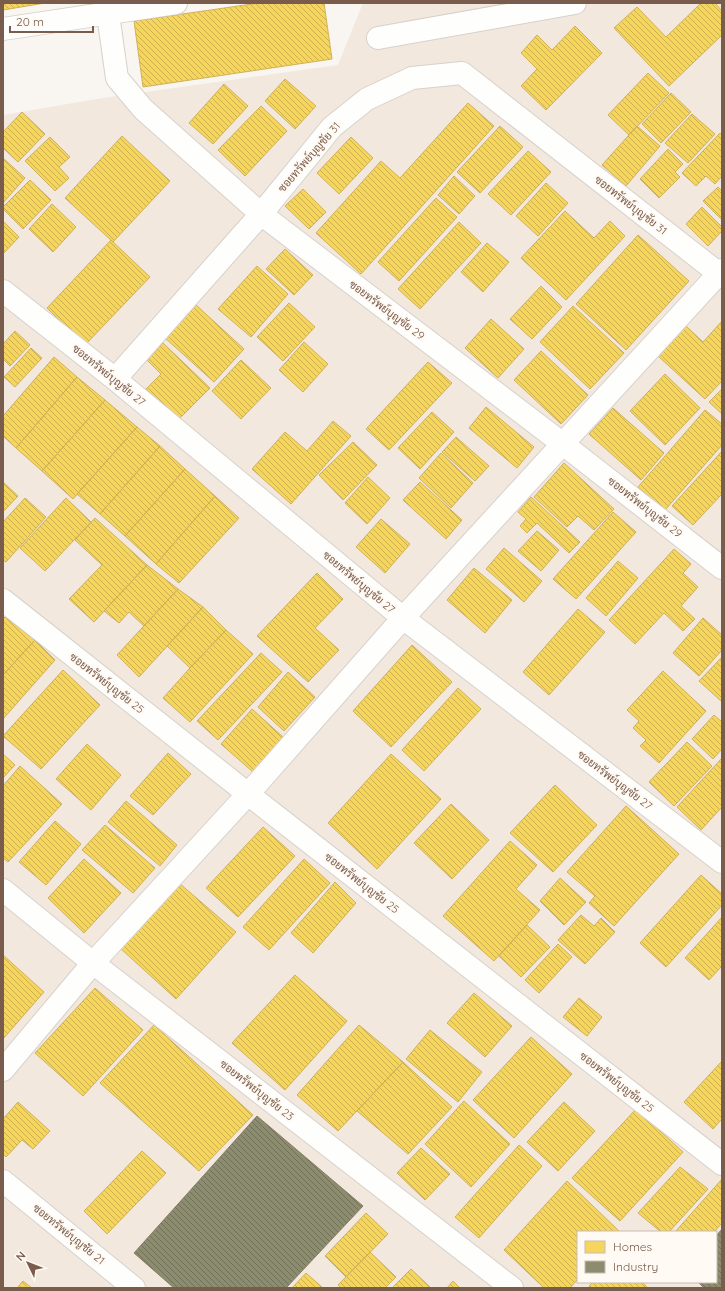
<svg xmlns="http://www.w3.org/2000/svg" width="725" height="1291" font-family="Quicksand,Sarabun,sans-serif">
<defs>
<pattern id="homes-back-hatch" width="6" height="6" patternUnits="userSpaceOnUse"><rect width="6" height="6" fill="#f6d55c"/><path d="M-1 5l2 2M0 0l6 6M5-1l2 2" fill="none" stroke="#ccb04e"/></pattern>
<pattern id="industry-back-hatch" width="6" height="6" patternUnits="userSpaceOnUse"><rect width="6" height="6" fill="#8c8c6e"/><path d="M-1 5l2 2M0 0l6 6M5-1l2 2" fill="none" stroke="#727058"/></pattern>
</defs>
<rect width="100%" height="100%" fill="#f9f5f0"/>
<!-- residential -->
<path fill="#f2e8de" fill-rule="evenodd" d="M 363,3 L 722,3 L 722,1288 L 3,1288 L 3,115 L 103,98 L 338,65 ZM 578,1232 L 716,1232 L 716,1282 L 578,1282 Z"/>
<!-- homes -->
<path fill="url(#homes-back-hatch)" stroke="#d1b158" d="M 3,3 L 45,3 L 3,10 Z
M 259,3 L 324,3 L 332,59 L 143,87 L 134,21 Z
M 701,3 L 715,3 L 722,11 L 722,35 L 669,86 L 614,28 L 637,7 L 666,37 Z
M 575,26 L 602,53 L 546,110 L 521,86 L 537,69 L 521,53 L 537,35 L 552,50 Z
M 648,73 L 669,93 L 629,135 L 608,115 Z
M 285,79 L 316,106 L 295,129 L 265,101 Z
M 224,84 L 248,106 L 213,144 L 189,123 Z
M 671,93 L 691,112 L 661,143 L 642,124 Z
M 468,103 L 494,126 L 361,274 L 316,233 L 381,161 L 400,178 Z
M 261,106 L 287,131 L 245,176 L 218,150 Z
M 22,112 L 45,134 L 18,162 L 3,148 L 3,132 Z
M 692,114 L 715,134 L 688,163 L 665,143 Z
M 500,126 L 523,147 L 480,193 L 457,172 Z
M 637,126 L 660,146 L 626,186 L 602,165 Z
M 720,133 L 722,135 L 722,176 L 715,184 L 706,176 L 696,186 L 682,173 Z
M 122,136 L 170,181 L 113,242 L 65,198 Z
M 50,137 L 70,157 L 59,167 L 69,178 L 55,191 L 25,161 Z
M 351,137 L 373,158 L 339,194 L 317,173 Z
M 668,149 L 683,164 L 675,172 L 680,177 L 659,198 L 640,179 Z
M 528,151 L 551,172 L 511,215 L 488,194 Z
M 3,158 L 25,178 L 3,203 Z
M 454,176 L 475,196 L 459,214 L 438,195 Z
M 30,180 L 51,200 L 23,229 L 3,209 L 3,207 Z
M 546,183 L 568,203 L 538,236 L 516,216 Z
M 718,187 L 722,191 L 722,220 L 703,201 Z
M 303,189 L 326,212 L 309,229 L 285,206 Z
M 436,198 L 457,217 L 399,281 L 378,262 Z
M 52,204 L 76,227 L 53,252 L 29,229 Z
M 702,207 L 722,227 L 722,231 L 708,246 L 686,224 Z
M 565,211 L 594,238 L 610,221 L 625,236 L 566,300 L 521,258 Z
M 3,221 L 19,237 L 3,254 Z
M 459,222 L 481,243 L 420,309 L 398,289 Z
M 638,235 L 689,281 L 626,350 L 576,304 Z
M 111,240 L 150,277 L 85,345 L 47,308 Z
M 487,243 L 509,262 L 483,292 L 461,272 Z
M 285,249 L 313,275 L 294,295 L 266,269 Z
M 257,266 L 288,294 L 251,337 L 218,309 Z
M 541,286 L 562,307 L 532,339 L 510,319 Z
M 289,303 L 315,327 L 283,361 L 257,337 Z
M 195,304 L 244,349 L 214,382 L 164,337 Z
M 573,306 L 624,353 L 590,389 L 540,342 Z
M 491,319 L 524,349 L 498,378 L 465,348 Z
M 722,321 L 722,381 L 705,399 L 658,356 L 686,326 L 703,342 Z
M 15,331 L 30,345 L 10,366 L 3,359 L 3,344 Z
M 304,342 L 328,364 L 303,392 L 279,370 Z
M 163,343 L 210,388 L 178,420 L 146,389 L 161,374 L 147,360 Z
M 31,348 L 42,358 L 15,387 L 4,377 Z
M 541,351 L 588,395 L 561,424 L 514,380 Z
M 54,357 L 77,377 L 16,448 L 3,436 L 3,416 Z
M 241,360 L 271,388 L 241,419 L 212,391 Z
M 428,362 L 452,383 L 389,450 L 366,429 Z
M 665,374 L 700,408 L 665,445 L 630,411 Z
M 77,377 L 105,400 L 42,471 L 16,448 Z
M 722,389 L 722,414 L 709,402 Z
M 105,400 L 137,427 L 73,499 L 42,471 Z
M 486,407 L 534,447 L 517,468 L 469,428 Z
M 613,408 L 664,453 L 641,480 L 589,434 Z
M 705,410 L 722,424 L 722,445 L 665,510 L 638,487 Z
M 432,412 L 454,432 L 420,469 L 398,448 Z
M 333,421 L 351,436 L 291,504 L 252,469 L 285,432 L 307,451 Z
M 137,427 L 160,446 L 100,514 L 77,494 Z
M 456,437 L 489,466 L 475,481 L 442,452 Z
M 353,442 L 377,465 L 343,500 L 319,475 Z
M 160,446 L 185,469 L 125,536 L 100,514 Z
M 722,451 L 722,494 L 693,525 L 672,506 Z
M 441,453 L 473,483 L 451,508 L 419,478 Z
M 564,463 L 614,509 L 594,530 L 578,516 L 567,527 L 534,497 Z
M 185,469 L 215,496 L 156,564 L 125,536 Z
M 368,477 L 390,498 L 367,524 L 345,503 Z
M 3,482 L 18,496 L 3,512 Z
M 420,482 L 462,520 L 446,539 L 403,500 Z
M 215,496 L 239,518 L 179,583 L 156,564 Z
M 531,497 L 580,542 L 569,553 L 537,523 L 527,533 L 520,526 L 526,519 L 518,512 Z
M 25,498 L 46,517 L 6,562 L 3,560 L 3,522 Z
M 66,498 L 91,522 L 45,571 L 20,548 Z
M 613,512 L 636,532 L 576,599 L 553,579 Z
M 95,518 L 147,565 L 94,622 L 69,599 L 102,565 L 75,540 Z
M 381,519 L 410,544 L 385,573 L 356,547 Z
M 537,531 L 559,550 L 541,571 L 518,551 Z
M 504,548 L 542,581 L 524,602 L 486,569 Z
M 674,549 L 691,564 L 683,573 L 698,587 L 681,606 L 695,619 L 683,631 L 664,613 L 635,644 L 609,620 Z
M 618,561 L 638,578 L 606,616 L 586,598 Z
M 147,565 L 178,589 L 144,626 L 129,612 L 119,623 L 104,611 Z
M 474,568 L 512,600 L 485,633 L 447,600 Z
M 317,573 L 343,599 L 315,628 L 339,650 L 308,682 L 257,636 Z
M 178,589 L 203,607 L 139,677 L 117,655 Z
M 203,607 L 226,630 L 190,668 L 167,646 Z
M 578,609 L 605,632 L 549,695 L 523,672 Z
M 5,617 L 35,640 L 3,675 L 3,619 Z
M 703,618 L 722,635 L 722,650 L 699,676 L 673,653 Z
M 226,630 L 253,654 L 190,722 L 163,698 L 190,668 Z
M 35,640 L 55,660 L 3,719 L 3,675 Z
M 412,645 L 452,682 L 391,747 L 353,711 Z
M 261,653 L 282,672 L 218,740 L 197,721 Z
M 722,657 L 722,699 L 721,701 L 699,681 Z
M 63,670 L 100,705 L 41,769 L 3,736 Z
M 663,671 L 706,711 L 659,763 L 640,746 L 646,740 L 633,728 L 639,721 L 627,710 Z
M 288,672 L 315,697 L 284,731 L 258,707 Z
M 458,688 L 481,709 L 424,771 L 402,750 Z
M 252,709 L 283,737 L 253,772 L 221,744 Z
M 714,715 L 722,722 L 722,749 L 713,759 L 692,739 Z
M 687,742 L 712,766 L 674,806 L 649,782 Z
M 87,744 L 121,775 L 91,810 L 56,779 Z
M 168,753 L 191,774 L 153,815 L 130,796 Z
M 3,754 L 15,765 L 3,778 Z
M 391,754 L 441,799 L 377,869 L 328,823 Z
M 722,758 L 722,807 L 701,830 L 677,807 Z
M 20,766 L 62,804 L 8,862 L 3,858 L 3,786 Z
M 555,785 L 597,825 L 553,872 L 510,833 Z
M 126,801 L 177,845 L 160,866 L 108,822 Z
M 451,804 L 489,840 L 452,879 L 414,843 Z
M 626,806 L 679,854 L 614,926 L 589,903 L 595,896 L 567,872 Z
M 55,821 L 81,844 L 46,885 L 19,862 Z
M 105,825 L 155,868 L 133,893 L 82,850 Z
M 263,827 L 295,856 L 238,917 L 206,888 Z
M 510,841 L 537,865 L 516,889 L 540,910 L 494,961 L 443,916 Z
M 84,859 L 121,893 L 84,933 L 48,898 Z
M 304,859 L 330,883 L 269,950 L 243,927 Z
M 701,875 L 722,894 L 722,905 L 666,967 L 640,943 Z
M 560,878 L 586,902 L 564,925 L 540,901 Z
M 335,882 L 356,903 L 313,953 L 291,933 Z
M 179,883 L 236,932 L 176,999 L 120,948 Z
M 581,915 L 594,926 L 601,918 L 615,932 L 585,964 L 558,940 Z
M 722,917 L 722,966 L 709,980 L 685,958 Z
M 527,925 L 550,947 L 521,977 L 499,956 Z
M 558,944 L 572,957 L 539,993 L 525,980 Z
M 3,955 L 44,992 L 3,1039 Z
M 295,975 L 347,1021 L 285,1090 L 232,1043 Z
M 95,988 L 143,1030 L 83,1096 L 35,1053 Z
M 474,993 L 512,1026 L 485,1057 L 447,1023 Z
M 579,998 L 602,1017 L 587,1036 L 563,1017 Z
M 154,1025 L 253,1115 L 199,1171 L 100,1083 Z
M 359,1025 L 403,1062 L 338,1131 L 297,1095 Z
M 430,1030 L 482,1072 L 458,1102 L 406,1059 Z
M 531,1037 L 572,1074 L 514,1138 L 473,1100 Z
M 722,1061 L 722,1119 L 713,1129 L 684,1102 Z
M 403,1062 L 452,1107 L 408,1154 L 357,1111 Z
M 464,1101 L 510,1144 L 471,1187 L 425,1144 Z
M 18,1102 L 50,1131 L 33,1149 L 22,1140 L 6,1157 L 3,1154 L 3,1119 Z
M 564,1102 L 595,1131 L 558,1171 L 527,1142 Z
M 636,1109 L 683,1152 L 620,1221 L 572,1178 Z
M 519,1145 L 542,1166 L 479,1238 L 455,1217 Z
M 421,1148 L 450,1174 L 425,1200 L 397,1173 Z
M 142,1151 L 166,1173 L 107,1234 L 84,1211 Z
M 680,1167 L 708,1189 L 669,1232 L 661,1232 L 638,1213 Z
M 722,1179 L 722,1223 L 714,1232 L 675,1232 Z
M 567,1181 L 620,1232 L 578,1232 L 578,1279 L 570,1288 L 544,1288 L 504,1250 Z
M 366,1213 L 388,1234 L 346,1277 L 325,1256 Z
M 370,1252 L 396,1277 L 385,1288 L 341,1288 L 338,1285 Z
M 411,1269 L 431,1288 L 392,1288 Z
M 306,1273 L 323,1288 L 292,1288 Z
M 23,1281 L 32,1288 L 17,1288 Z
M 453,1281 L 460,1288 L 447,1288 Z
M 593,1282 L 642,1282 L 647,1287 L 646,1288 L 591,1288 L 589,1286 Z"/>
<!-- industry -->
<path fill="url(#industry-back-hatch)" stroke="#877e64" d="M 257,1116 L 363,1206 L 286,1288 L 174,1288 L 134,1253 Z
M 722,1229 L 722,1288 L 704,1288 L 698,1282 L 716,1282 L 716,1236 Z"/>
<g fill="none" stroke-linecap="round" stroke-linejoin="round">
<!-- street casing -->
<g stroke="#d7d1cb" stroke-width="24">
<path id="street" d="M 108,14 L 117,78 L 143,109 L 261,214 L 563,444 L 722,568
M 3,29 L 176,3
M 378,38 L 575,3
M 3,291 L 115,379 L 403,618 L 722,862
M 115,379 L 261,214 L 332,127 L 367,99 L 412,78 L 462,73 L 722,276
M 3,600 L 248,794 L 722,1164
M 3,890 L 93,963 L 512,1288
M 3,1070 L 93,963 L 248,794 L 403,618 L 722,270
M 3,1181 L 134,1288"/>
</g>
<!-- street -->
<use href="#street" stroke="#fefefd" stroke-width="22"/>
</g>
<g text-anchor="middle" stroke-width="4" stroke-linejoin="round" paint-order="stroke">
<!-- street labels -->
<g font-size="11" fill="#7a5c4d" stroke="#fffaf3">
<text transform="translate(309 157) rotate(-49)" y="4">ซอยทรัพย์บุญชัย 31</text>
<text transform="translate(631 205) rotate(38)" y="4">ซอยทรัพย์บุญชัย 31</text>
<text transform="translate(387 310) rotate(37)" y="4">ซอยทรัพย์บุญชัย 29</text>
<text transform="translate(109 375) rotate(39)" y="4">ซอยทรัพย์บุญชัย 27</text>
<text transform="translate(645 507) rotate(38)" y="4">ซอยทรัพย์บุญชัย 29</text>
<text transform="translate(359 582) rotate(40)" y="4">ซอยทรัพย์บุญชัย 27</text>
<text transform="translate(107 683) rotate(38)" y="4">ซอยทรัพย์บุญชัย 25</text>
<text transform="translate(615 780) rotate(37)" y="4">ซอยทรัพย์บุญชัย 27</text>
<text transform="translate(362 883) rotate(38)" y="4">ซอยทรัพย์บุญชัย 25</text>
<text transform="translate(617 1082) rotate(38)" y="4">ซอยทรัพย์บุญชัย 25</text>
<text transform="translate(257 1090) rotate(38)" y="4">ซอยทรัพย์บุญชัย 23</text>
<text transform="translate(69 1234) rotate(39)" y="4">ซอยทรัพย์บุญชัย 21</text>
</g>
</g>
<!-- border -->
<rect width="725" height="1291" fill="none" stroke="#7a5c4d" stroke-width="8"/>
<!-- legend -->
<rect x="577" y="1231" width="140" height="52" fill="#fffaf3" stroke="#cabbb1"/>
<rect x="585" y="1241" width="20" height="12" fill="#f6d55c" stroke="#cabbb1"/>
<text x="613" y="1251" font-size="12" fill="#7a5c4d">Homes</text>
<rect x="585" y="1261" width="20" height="12" fill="#8c8c6e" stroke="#cabbb1"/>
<text x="613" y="1271" font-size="12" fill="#7a5c4d">Industry</text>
<!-- north arrow -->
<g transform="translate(28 1263) rotate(313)" stroke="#fffaf3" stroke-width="3" paint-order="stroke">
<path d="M0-3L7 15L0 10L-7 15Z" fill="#7a5c4d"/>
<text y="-6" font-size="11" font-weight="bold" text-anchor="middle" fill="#7a5c4d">N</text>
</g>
<!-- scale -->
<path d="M10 26v6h83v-6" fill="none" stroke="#7a5c4d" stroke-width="2"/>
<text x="16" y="26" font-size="12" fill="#7a5c4d" stroke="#fffaf3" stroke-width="3" paint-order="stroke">20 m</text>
</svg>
